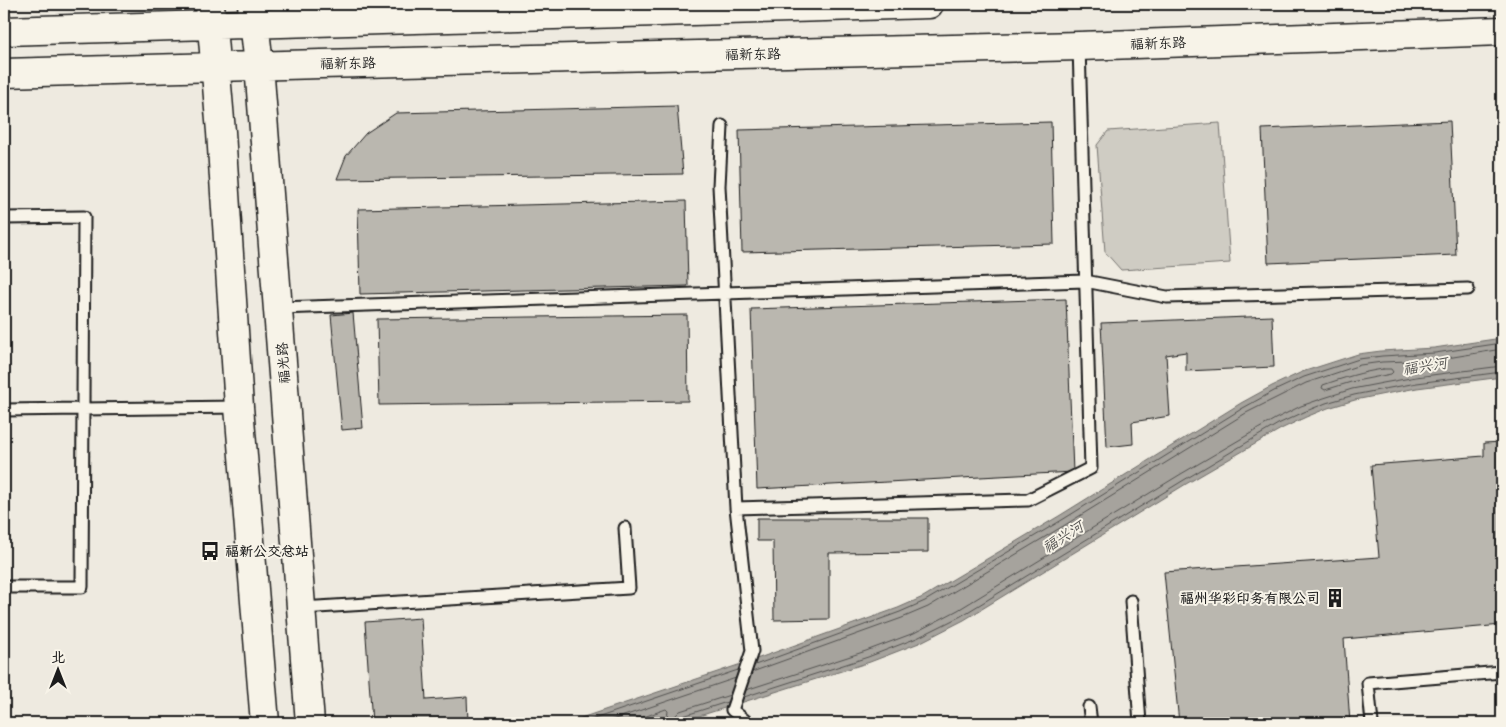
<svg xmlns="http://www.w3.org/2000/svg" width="1506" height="727" font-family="'Playpen Sans','LXGW WenKai TC',sans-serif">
<rect width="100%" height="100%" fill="#eeeae0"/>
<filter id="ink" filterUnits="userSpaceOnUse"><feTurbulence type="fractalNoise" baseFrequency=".02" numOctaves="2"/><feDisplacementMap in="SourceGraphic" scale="10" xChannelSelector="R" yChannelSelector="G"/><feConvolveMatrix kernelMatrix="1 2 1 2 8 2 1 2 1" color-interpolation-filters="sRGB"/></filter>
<g filter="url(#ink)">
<!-- green -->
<path fill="#cfccc3" stroke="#767470" d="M 1220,123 L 1230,263 L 1121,270 L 1105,252 L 1097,145 L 1108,131 Z"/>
<!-- water -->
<path fill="#a6a39d" stroke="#6f6d69" d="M 1502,338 L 1502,377 L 1417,388 L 1385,394 L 1355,400 L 1328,408 L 1306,417 L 1281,429 L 1186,484 L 964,620 L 919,643 L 870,662 L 677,723 L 566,723 L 759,658 L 898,608 L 923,597 L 1059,516 L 1241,403 L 1272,386 L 1302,372 L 1358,354 L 1381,351 L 1434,348 Z"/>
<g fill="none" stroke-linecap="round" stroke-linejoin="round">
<!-- shore -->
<path stroke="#535250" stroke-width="1" d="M 1383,369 L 1391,369 L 1393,372 L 1391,374 L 1351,382 L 1325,390 L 1322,388 L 1323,385 C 1343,378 1362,372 1383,369 Z
M 755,665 L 900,612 L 925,601 L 1062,520 L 1243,408 L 1274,391 L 1304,377 L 1359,359 L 1382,356 L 1435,353 L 1502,343
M 752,672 L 902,618 L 928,607 L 1065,525 L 1246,413 L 1306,383 L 1360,365 L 1382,362 L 1435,360 L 1502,349
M 746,690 L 866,651 L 914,633 L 958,610 L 1181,474 L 1275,419 L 1301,406 L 1324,398 L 1352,389 L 1383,383 L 1416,377 L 1502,366
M 744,697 L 868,657 L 917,638 L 961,616 L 1184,480 L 1278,424 L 1304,412 L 1326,403 L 1354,395 L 1384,389 L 1417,383 L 1502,372
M 582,723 L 738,670
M 603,723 L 736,678
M 627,723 L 666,709 L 668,711 L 666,723
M 673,723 L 675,716 L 680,711 L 730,695
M 679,723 L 680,719 L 683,716 L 727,702"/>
</g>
<!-- building -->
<path fill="#bab7af" stroke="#1c1c1c" d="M 677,106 L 683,174 L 337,179 L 346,156 L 366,133 L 396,113 Z
M 1450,121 L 1456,255 L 1268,263 L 1262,129 Z
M 1051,122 L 1054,244 L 742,252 L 739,130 Z
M 686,201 L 688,286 L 360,294 L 358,209 Z
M 1066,299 L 1073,472 L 757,489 L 751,309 Z
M 353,313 L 363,428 L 342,430 L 331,315 Z
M 687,315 L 688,401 L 379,405 L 377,319 Z
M 1272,316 L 1274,367 L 1186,371 L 1186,352 L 1166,355 L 1170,416 L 1132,422 L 1133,444 L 1107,447 L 1101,323 Z
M 1502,442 L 1502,625 L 1344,639 L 1350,723 L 1179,723 L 1164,572 L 1379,557 L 1371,465 L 1484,456 L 1484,443 Z
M 757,518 L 928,518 L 928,552 L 829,553 L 829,619 L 774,620 L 773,541 L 757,541 Z
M 421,618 L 426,700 L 467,697 L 468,723 L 372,723 L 365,622 Z"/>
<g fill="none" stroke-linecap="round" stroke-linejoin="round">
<!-- service casing -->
<g stroke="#1c1c1c" stroke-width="15">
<path id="service" d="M 722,126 L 719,186 L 736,508 L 752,651 L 732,710 L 748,723
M 4,218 L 84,217 L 82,587 L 4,587
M 279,308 L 1085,281 L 1167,297 L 1468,289
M 4,410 L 239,407
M 736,508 L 1028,500 L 1091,468 L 1079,46
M 1131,601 L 1140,723
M 301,608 L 629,588 L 625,528
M 1089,707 L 1091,723
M 1372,723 L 1368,683 L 1502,672"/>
</g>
<!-- primary casing -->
<g stroke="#1c1c1c" stroke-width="31">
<path id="primary" d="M 210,4 L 221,132 L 239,407 L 265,723
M 252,4 L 259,65 L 310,723
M 4,31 L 929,4
M 4,73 L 321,64 L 1079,46 L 1502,31"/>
</g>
<!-- service -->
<use href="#service" stroke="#f7f3e8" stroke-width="11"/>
<!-- primary -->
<use href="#primary" stroke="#f7f3e8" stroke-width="28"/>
</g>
</g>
<!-- icons -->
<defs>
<g id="bus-bare" transform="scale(1.5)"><path d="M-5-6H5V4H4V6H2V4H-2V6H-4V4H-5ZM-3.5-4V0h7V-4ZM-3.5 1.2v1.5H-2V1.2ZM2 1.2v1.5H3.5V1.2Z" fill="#1c1c1c" stroke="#f7f3e8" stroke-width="2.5" paint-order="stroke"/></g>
<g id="building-bare" transform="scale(1.5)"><path d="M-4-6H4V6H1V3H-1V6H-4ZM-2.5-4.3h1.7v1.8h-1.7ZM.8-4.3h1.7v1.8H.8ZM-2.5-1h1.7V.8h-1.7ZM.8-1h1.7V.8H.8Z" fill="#1c1c1c" stroke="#f7f3e8" stroke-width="2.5" paint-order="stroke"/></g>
</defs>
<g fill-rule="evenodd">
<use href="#bus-bare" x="210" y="551"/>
<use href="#building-bare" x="1335" y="598"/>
</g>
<g text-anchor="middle" stroke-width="4" stroke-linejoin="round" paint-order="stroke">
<!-- street labels -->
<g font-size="14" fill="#1c1c1c" stroke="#f7f3e8">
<text transform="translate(1158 43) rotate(-2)" y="5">福新东路</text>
<text transform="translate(753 54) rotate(-1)" y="5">福新东路</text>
<text transform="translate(348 63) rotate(-1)" y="5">福新东路</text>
<text transform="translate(283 363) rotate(-94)" y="5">福光路</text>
</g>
<!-- poi labels -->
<g font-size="14" font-weight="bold" fill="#1c1c1c" stroke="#f7f3e8" text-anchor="start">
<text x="225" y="556">福新公交总站</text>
<text x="1320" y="603" text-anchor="end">福州华彩印务有限公司</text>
</g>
<!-- water labels -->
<g font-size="15" font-style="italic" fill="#535250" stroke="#f7f3e8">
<text transform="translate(1425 366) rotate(-9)" y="5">福兴河</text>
<text transform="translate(1063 537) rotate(-32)" y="5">福兴河</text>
</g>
</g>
<!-- margin -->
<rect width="1506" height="727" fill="none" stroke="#f7f3e8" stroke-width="20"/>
<rect x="10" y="10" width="1486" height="707" fill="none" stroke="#1c1c1c" stroke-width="2" filter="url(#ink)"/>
<!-- north arrow -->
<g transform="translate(58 670)" stroke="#f7f3e8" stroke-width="4" paint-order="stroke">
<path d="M0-4L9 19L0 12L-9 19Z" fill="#1c1c1c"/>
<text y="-8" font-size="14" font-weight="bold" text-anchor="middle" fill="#1c1c1c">北</text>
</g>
</svg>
